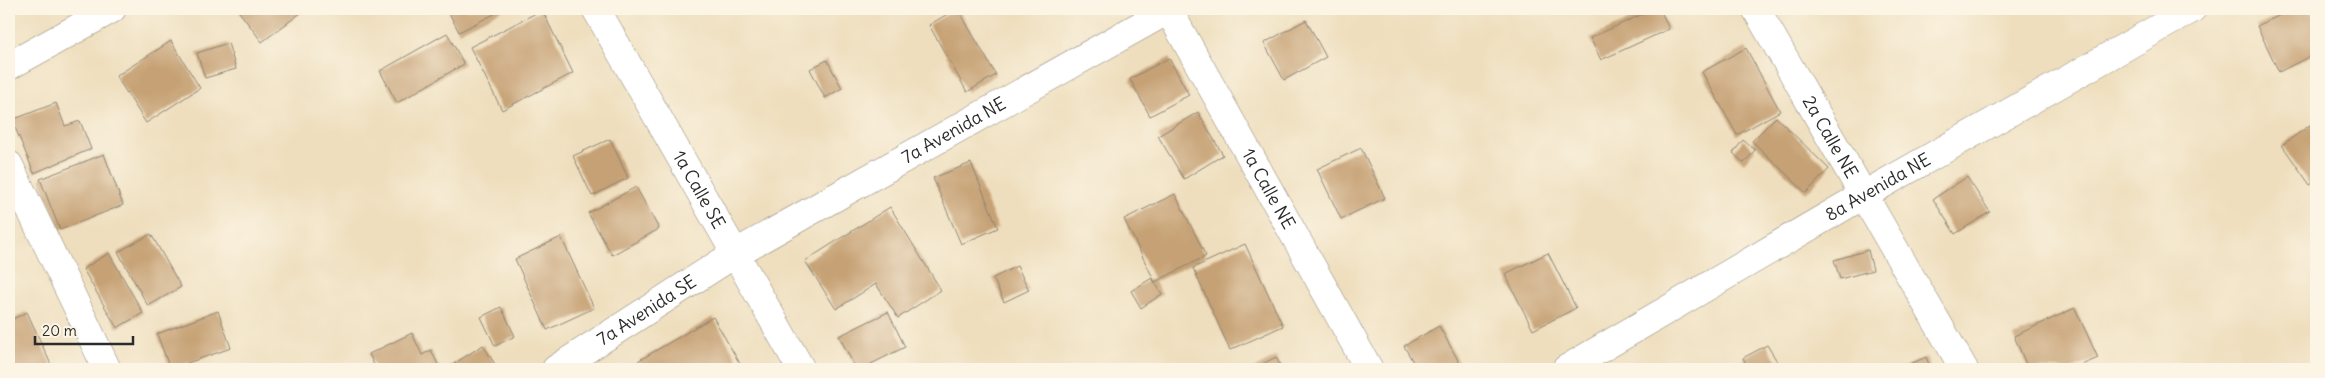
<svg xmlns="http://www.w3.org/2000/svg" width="2325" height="378" font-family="Delius,sans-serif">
<rect width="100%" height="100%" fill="#fcf5e5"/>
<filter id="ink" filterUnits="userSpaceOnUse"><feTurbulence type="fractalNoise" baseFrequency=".02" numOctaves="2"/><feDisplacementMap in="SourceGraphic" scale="10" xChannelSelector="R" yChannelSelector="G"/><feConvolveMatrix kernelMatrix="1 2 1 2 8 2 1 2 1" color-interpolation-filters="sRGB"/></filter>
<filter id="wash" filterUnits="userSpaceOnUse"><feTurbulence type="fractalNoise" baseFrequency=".0096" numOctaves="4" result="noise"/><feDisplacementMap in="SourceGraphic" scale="20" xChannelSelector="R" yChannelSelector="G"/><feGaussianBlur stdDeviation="1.12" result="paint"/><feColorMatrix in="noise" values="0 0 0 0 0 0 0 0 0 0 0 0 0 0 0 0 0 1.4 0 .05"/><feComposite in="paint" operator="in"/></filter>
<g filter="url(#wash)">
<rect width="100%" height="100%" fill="#eedebd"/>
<g id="blocks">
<!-- building -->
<path fill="#c6a174" d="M 237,9 L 306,9 L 262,42 Z
M 447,9 L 504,9 L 459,32 Z
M 956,9 L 958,9 L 996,75 L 967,92 L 929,25 Z
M 1654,9 L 1660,9 L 1669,29 L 1601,60 L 1590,38 Z
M 2293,9 L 2311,9 L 2316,19 L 2316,53 L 2279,72 L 2257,26 Z
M 542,10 L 573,73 L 502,110 L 470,47 Z
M 1306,20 L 1326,57 L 1284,80 L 1264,43 Z
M 447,33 L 464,64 L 397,103 L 380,71 Z
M 171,41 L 200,88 L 146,123 L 116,76 Z
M 228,43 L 236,69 L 205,78 L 197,53 Z
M 1746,48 L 1780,111 L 1737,135 L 1702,72 Z
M 1169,58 L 1189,95 L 1150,116 L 1130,79 Z
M 827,60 L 842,88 L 825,98 L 810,69 Z
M 56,103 L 65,126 L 80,121 L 91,149 L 34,173 L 12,120 Z
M 1198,112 L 1223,155 L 1184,179 L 1158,136 Z
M 1776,117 L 1829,169 L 1806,193 L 1752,141 Z
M 2316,121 L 2316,181 L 2310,185 L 2282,145 Z
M 610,139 L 628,178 L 592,196 L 573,156 Z
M 1743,140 L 1755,150 L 1744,163 L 1733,153 Z
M 1361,148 L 1385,198 L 1341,219 L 1317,169 Z
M 104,154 L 123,205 L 60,230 L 40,179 Z
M 971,163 L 998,228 L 961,244 L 933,178 Z
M 1967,177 L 1990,212 L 1955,234 L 1933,199 Z
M 636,187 L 659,229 L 612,255 L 588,213 Z
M 1175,194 L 1206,256 L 1155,282 L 1124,219 Z
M 890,207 L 941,290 L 898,318 L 876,284 L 836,309 L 805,261 Z
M 151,234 L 181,287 L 148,306 L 118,252 Z
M 561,237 L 594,308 L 547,330 L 515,259 Z
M 1245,244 L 1283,326 L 1230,350 L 1193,268 Z
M 1868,250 L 1873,270 L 1840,279 L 1834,260 Z
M 109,253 L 143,313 L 117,328 L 83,269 Z
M 1548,253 L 1576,308 L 1533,330 L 1505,274 Z
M 1017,266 L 1029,290 L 1004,302 L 993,278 Z
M 1152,278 L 1162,294 L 1141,308 L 1131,291 Z
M 501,307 L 515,336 L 495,346 L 481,317 Z
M 2075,308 L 2098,358 L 2072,369 L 2028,369 L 2014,336 Z
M 218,311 L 231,348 L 170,369 L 157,334 Z
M 27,312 L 53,369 L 9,369 L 9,321 Z
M 888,312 L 905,347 L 861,369 L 856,369 L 839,336 Z
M 713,317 L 743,369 L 643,369 L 638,361 Z
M 1439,326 L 1463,369 L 1417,369 L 1404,346 Z
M 412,333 L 422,355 L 431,350 L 440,369 L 419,369 L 418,367 L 413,369 L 376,369 L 369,354 Z
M 483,345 L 498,369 L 450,369 L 449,367 Z
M 1767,345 L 1780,366 L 1775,369 L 1749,369 L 1743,358 Z
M 1276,357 L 1282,369 L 1253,369 Z
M 1926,357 L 1931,369 L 1899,369 Z"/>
</g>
</g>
<g filter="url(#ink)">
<use href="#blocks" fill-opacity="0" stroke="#8c8474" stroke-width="1"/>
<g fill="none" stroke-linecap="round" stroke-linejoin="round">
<!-- minor casing -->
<g stroke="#8c8474" stroke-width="29">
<g id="minor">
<path id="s1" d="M 596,9 L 801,369"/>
<path id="s2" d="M 1168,9 L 1369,369"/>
<path id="s3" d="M 1756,9 L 1964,369"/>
<path d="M 9,66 L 112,9"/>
<path d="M 9,165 L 107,369"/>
<path id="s4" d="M 556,369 L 736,253 L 1170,9"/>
<path id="s5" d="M 1566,369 L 1862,196 L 2192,9"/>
</g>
</g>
<!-- minor -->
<use href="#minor" stroke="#fff" stroke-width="28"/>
</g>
</g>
<g text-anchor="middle" stroke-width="5" stroke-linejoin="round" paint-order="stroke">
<!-- street labels -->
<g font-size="18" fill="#2b2b2b" stroke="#fcf5e5">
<text dy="6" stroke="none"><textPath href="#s4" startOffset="464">7a Avenida NE</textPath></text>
<text dy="6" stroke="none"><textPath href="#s3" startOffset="148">2a Calle NE</textPath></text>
<text dy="6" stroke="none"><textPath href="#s5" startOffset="361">8a Avenida NE</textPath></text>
<text dy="6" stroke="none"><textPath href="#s1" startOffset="208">1a Calle SE</textPath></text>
<text dy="6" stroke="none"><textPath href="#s2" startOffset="206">1a Calle NE</textPath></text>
<text dy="6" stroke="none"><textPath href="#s4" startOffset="108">7a Avenida SE</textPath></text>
</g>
</g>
<!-- margin -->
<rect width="2325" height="378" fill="none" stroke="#fcf5e5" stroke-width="30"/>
<!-- scale -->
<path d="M35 336v8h98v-8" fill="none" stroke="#2b2b2b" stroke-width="2.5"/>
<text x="42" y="336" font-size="15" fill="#2b2b2b" stroke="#fcf5e5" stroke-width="4" paint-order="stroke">20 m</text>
</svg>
